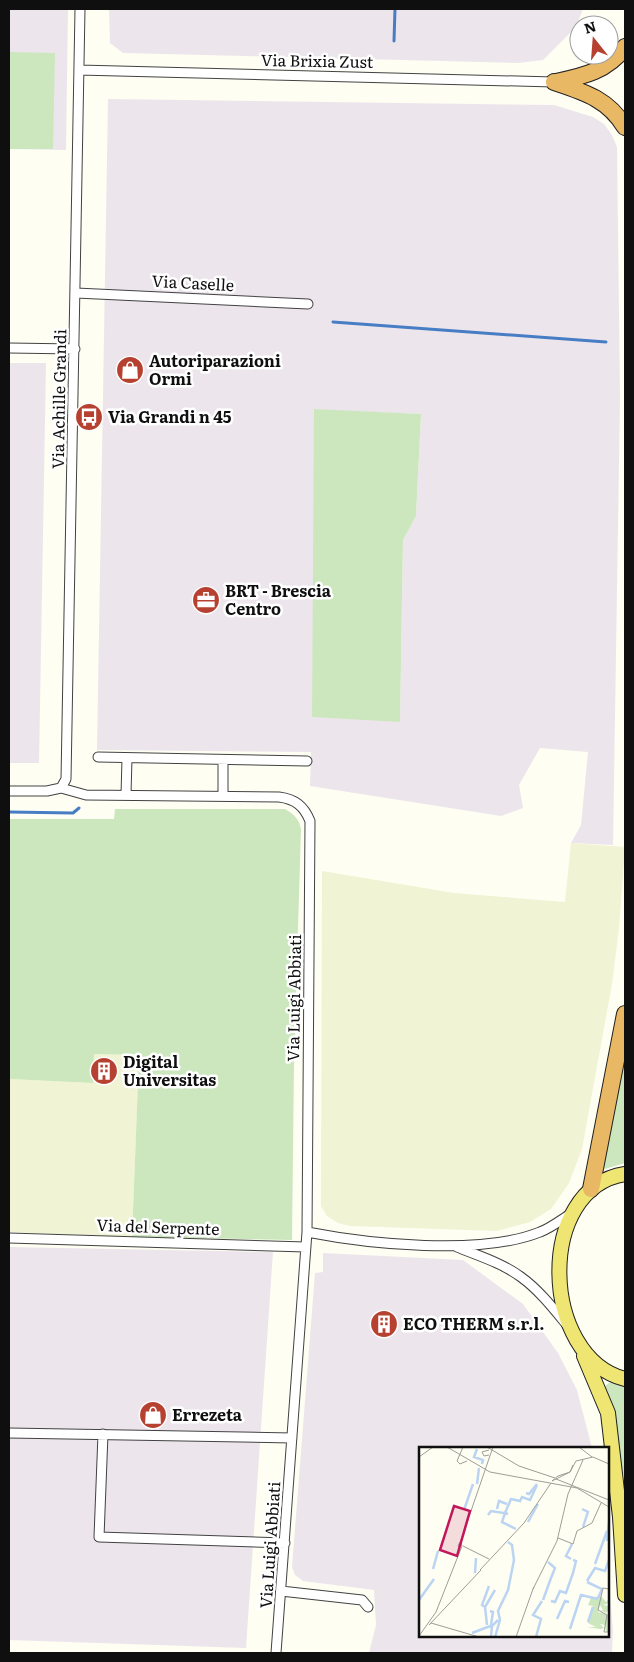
<svg xmlns="http://www.w3.org/2000/svg" width="634" height="1662" font-family="Literata,serif">
<rect width="100%" height="100%" fill="#fefef3"/>
<!-- industrial -->
<path fill="#ede5ec" fill-rule="evenodd" d="M 9,9 L 68,9 L 66,150 L 9,149 Z
M 109,9 L 583,9 L 576,27 L 543,60 L 518,63 L 123,53 L 110,43 Z
M 108,99 L 554,105 L 593,117 L 604,124 L 612,135 L 617,147 L 620,397 L 613,845 L 571,843 L 581,825 L 588,752 L 540,748 L 519,785 L 523,808 L 501,816 L 310,786 L 311,752 L 97,750 ZM 314,410 L 421,414 L 416,516 L 403,540 L 400,722 L 314,502 Z
M 9,363 L 46,363 L 39,763 L 9,763 Z
M 9,1247 L 273,1252 L 246,1648 L 9,1640 Z
M 323,1253 L 463,1260 L 523,1304 L 558,1353 L 577,1390 L 592,1448 L 420,1448 L 420,1636 L 608,1636 L 608,1572 L 613,1630 L 612,1653 L 369,1653 L 376,1625 L 374,1590 L 303,1581 L 295,1575 L 292,1567 L 315,1273 L 323,1272 Z"/>
<!-- farmland -->
<path fill="#f0f3d4" d="M 571,843 L 625,847 L 619,928 L 612,984 L 582,1149 L 569,1183 L 551,1209 L 530,1222 L 497,1231 L 350,1226 L 338,1223 L 327,1216 L 321,1206 L 322,871 L 454,893 L 565,902 Z
M 94,1054 L 139,1055 L 132,1237 L 9,1232 L 9,1079 L 93,1083 Z"/>
<!-- green -->
<path fill="#cce7be" d="M 9,52 L 55,53 L 53,149 L 9,149 Z
M 314,409 L 421,414 L 416,516 L 403,540 L 400,722 L 312,717 Z
M 115,809 L 285,809 C 294,814 299,819 301,829 L 294,1062 L 292,1240 L 132,1237 L 139,1055 L 94,1054 L 93,1083 L 9,1079 L 9,819 L 114,819 Z
M 625,1040 L 625,1163 L 605,1169 L 600,1165 Z
M 613,1380 L 625,1383 L 625,1484 L 614,1420 L 605,1386 Z"/>
<g fill="none" stroke-linecap="round" stroke-linejoin="round">
<!-- stream -->
<path stroke="#477dc4" stroke-width="3" d="M 394,41 L 395,9
M 333,322 L 606,342
M 9,812 L 73,813 L 79,808"/>
<!-- street casing -->
<g stroke="#424242" stroke-width="11">
<path id="street" d="M 79,70 L 554,82
M 76,293 L 308,304
M 9,348 L 75,349
M 98,757 L 307,761
M 223,760 L 223,796
M 61,788 L 66,779 L 80,9
M 9,791 L 47,791 L 61,788 L 86,795 L 279,797 C 295,799 304,806 310,821 L 307,1232 L 276,1653
M 126,795 L 127,758
M 307,1232 C 369,1244 480,1256 540,1232 C 551,1228 562,1219 572,1213
M 9,1238 L 306,1247
M 457,1247 C 479,1256 502,1263 521,1277 C 539,1290 553,1308 567,1325
M 9,1433 L 292,1438
M 103,1434 L 99,1537 L 285,1543
M 281,1591 L 362,1600 L 368,1607"/>
</g>
<!-- primary casing -->
<g stroke="#202020" stroke-width="16">
<path id="primary" d="M 625,1174 C 535,1188 540,1357 625,1379
M 584,1356 L 608,1413 L 620,1517 L 625,1595"/>
</g>
<!-- highway casing -->
<g stroke="#202020" stroke-width="18">
<path id="highway" d="M 554,82 C 584,92 608,99 625,127
M 556,82 C 584,76 607,71 625,47
M 591,1189 L 625,1014"/>
</g>
<!-- street -->
<use href="#street" stroke="#fff" stroke-width="9"/>
<!-- primary -->
<use href="#primary" stroke="#eee572" stroke-width="14"/>
<!-- highway -->
<use href="#highway" stroke="#e9b865" stroke-width="16"/>
</g>
<!-- icons -->
<defs>
<g id="shop-disc" transform="scale(1.4375)"><circle r="9.5" fill="#b64131" stroke="#fff"/><path d="M-5-2.5h2.3a2.7 3.5 0 0 1 5.4 0H5L5.5 6h-11ZM-1.5-2.5h3a1.5 2.3 0 0 0-3 0Z" fill="#fff"/></g>
<g id="bus-disc" transform="scale(1.4375)"><circle r="9.5" fill="#b64131" stroke="#fff"/><path d="M-5-6H5V4H4V6H2V4H-2V6H-4V4H-5ZM-3.5-4V0h7V-4ZM-3.5 1.2v1.5H-2V1.2ZM2 1.2v1.5H3.5V1.2Z" fill="#fff"/></g>
<g id="office-disc" transform="scale(1.4375)"><circle r="9.5" fill="#b64131" stroke="#fff"/><path d="M-6-3h4V-5.5h4V-3h4V5H-6ZM-1-4.5V-3h2v-1.5ZM-6 0V1H6V0Z" fill="#fff"/></g>
<g id="building-disc" transform="scale(1.4375)"><circle r="9.5" fill="#b64131" stroke="#fff"/><path d="M-4-6H4V6H1V3H-1V6H-4ZM-2.5-4.3h1.7v1.8h-1.7ZM.8-4.3h1.7v1.8H.8ZM-2.5-1h1.7V.8h-1.7ZM.8-1h1.7V.8H.8Z" fill="#fff"/></g>
</defs>
<g fill-rule="evenodd">
<use href="#shop-disc" x="130" y="370"/>
<use href="#bus-disc" x="89" y="417"/>
<use href="#office-disc" x="206" y="600"/>
<use href="#building-disc" x="104" y="1071"/>
<use href="#building-disc" x="384" y="1324"/>
<use href="#shop-disc" x="153" y="1415"/>
</g>
<g text-anchor="middle" stroke-width="5" stroke-linejoin="round" paint-order="stroke">
<!-- street labels -->
<g font-size="16" fill="#0f0f0f" stroke="#fff">
<text transform="translate(317 61) rotate(1)" y="6">Via Brixia Zust</text>
<text transform="translate(193 283) rotate(3)" y="6">Via Caselle</text>
<text transform="translate(59 399) rotate(-89)" y="6">Via Achille Grandi</text>
<text transform="translate(294 998) rotate(-89)" y="6">Via Luigi Abbiati</text>
<text transform="translate(158 1227) rotate(2)" y="6">Via del Serpente</text>
<text transform="translate(270 1545) rotate(-86)" y="6">Via Luigi Abbiati</text>
</g>
<!-- poi labels -->
<g font-size="16" font-weight="bold" fill="#0f0f0f" stroke="#fff" text-anchor="start">
<text x="149" y="367">Autoriparazioni<tspan x="149" dy="18">Ormi</tspan></text>
<text x="108" y="423">Via Grandi n 45</text>
<text x="225" y="597">BRT - Brescia<tspan x="225" dy="18">Centro</tspan></text>
<text x="123" y="1068">Digital<tspan x="123" dy="18">Universitas</tspan></text>
<text x="403" y="1330">ECO THERM s.r.l.</text>
<text x="172" y="1421">Errezeta</text>
</g>
</g>
<!-- overview -->
<g transform="translate(419 1447)">
<rect width="190" height="190" fill="#fefef3"/>
<path d="M 182,149 L 187,155 L 190,152 L 190,156 L 184,158 L 190,159 L 190,162 L 187,166 L 181,163 L 184,163 L 181,158 L 179,165 L 190,168 L 190,185 L 187,185 L 186,178 L 181,177 L 185,181 L 181,182 L 168,180 L 177,180 L 169,176 L 174,159 L 169,158 L 172,151 Z" fill="#cce7be"/>
<path fill="none" stroke="#bbd4f2" stroke-width="2.5" d="M 58,2 L 55,10 L 64,13 L 63,17M 58,37 L 60,21M 107,46 L 110,47 L 118,37M 78,62 L 80,54 L 88,57M 163,62 L 169,65 L 164,80M 45,63 L 54,37M 86,66 L 92,52 L 101,54 L 103,50 L 111,53 L 118,38M 89,67 L 86,66 L 83,75 L 97,82M 69,68 L 72,64 L 85,66M 109,75 L 119,57M 188,94 L 190,74M 152,112 L 147,109 L 153,97M 154,113 L 157,114 L 154,126M 129,115 L 136,121 L 132,131M 176,117 L 188,84M 14,122 L 19,104M 56,126 L 57,111M 168,134 L 176,121 L 186,124 L 190,113M 168,135 L 183,142 L 179,151M 0,153 L 15,132M 124,153 L 132,131M 132,154 L 136,155 L 141,144 L 147,146 L 154,126M 66,160 L 63,158 L 70,139M 71,164 L 74,165 L 72,178M 138,172 L 146,154 L 150,155M 169,175 L 174,160M 68,178 L 66,160 L 76,143M 151,182 L 162,148 L 179,152M 53,186 L 74,178M 72,190 L 73,179 L 79,173M 76,190 L 81,173 L 79,164 L 89,143 L 95,113 L 93,98 L 89,95M 117,190 L 122,172 L 114,168 L 123,154"/>
<path fill="none" stroke="#9e9e98" stroke-width="1" d="M 28,0 L 71,25 L 158,41 L 190,60M 44,0 L 38,14 L 41,17 L 48,14M 68,0 L 100,19 L 136,31M 160,0 L 173,10M 70,8 L 65,9 L 63,5 L 70,3M 0,10 L 14,0M 174,10 L 190,17M 154,18 L 151,25 L 139,29 L 133,34 L 151,25 L 157,14 L 174,10M 137,32 L 190,53M 139,91 L 154,97 L 158,84 L 173,76 L 182,56M 41,96 L 74,0M 44,99 L 70,112M 61,123 L 105,76 L 132,36M 115,140 L 114,142 L 138,94 L 149,47 L 164,13M 190,142 L 184,141 L 179,163 L 188,168 L 185,185 L 190,185M 13,175 L 10,178 L 62,123M 12,176 L 60,190M 0,189 L 17,165 L 43,99 L 41,95 L 39,99 L 41,101M 97,190 L 114,142"/>
<path fill="#c2185b" fill-opacity="0.15" stroke="#c2185b" stroke-width="2.5" d="M 35,59 L 51,64 L 38,109 L 21,103 Z"/>
<rect width="190" height="190" fill="none" stroke="#0f0f0f" stroke-width="2.5"/>
</g>
<!-- border -->
<rect width="634" height="1662" fill="none" stroke="#0f0f0f" stroke-width="20"/>
<!-- north arrow -->
<g transform="translate(594 40) rotate(343)"><circle r="24" fill="#ffffff" stroke="#9f9f9f"/>
<path d="M0-4L9 19L0 12L-9 19Z" fill="#b64131"/>
<text y="-8" font-size="14" font-weight="bold" text-anchor="middle" fill="#0f0f0f">N</text>
</g>
</svg>
